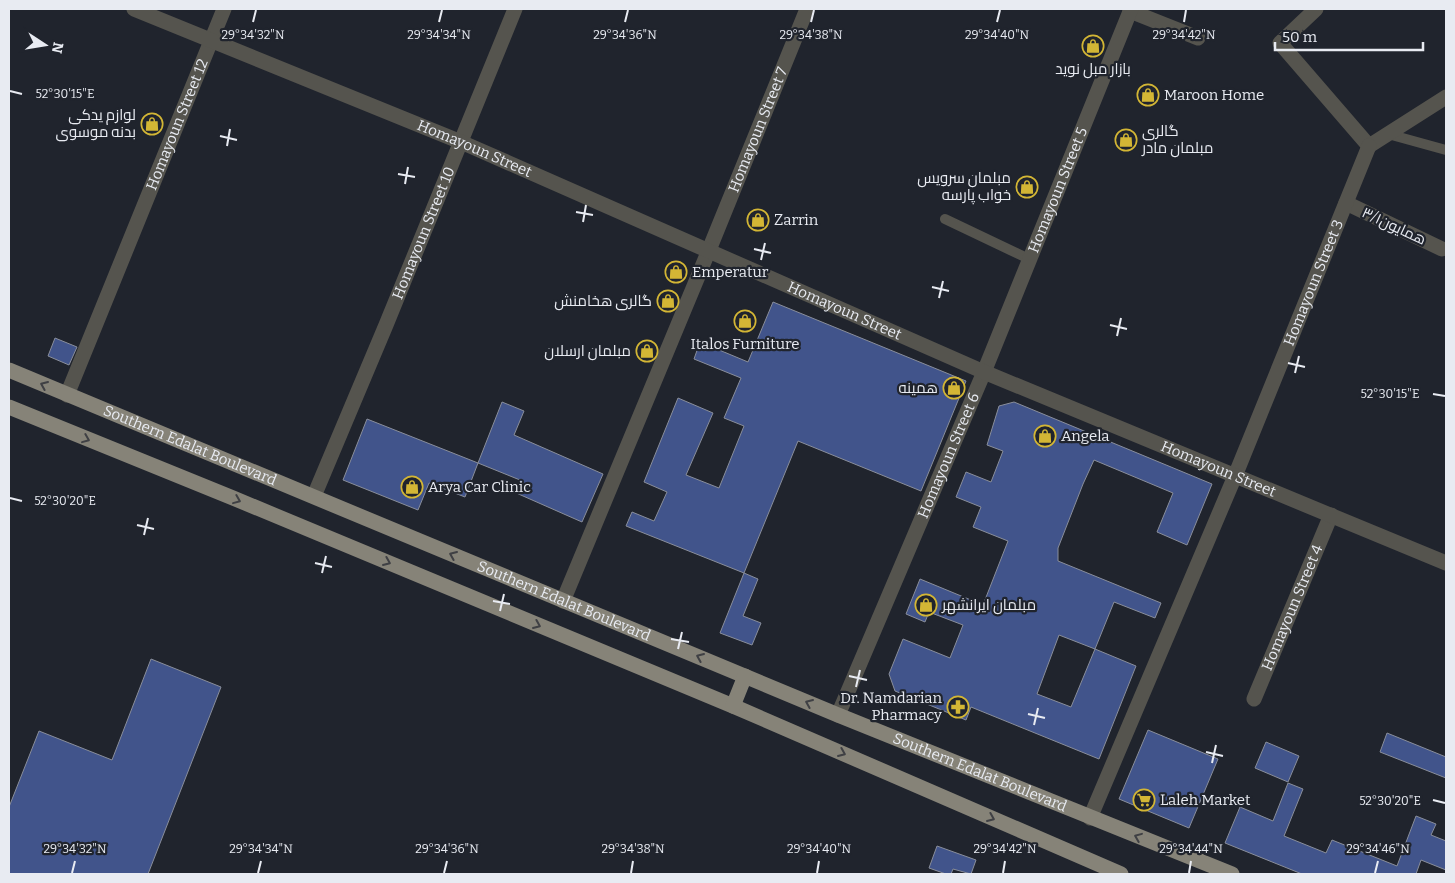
<svg xmlns="http://www.w3.org/2000/svg" width="1455" height="883" font-family="Bitter,Cairo,serif">
<rect width="100%" height="100%" fill="#20242d"/>
<!-- building -->
<path fill="#41548b" stroke="#898e9b" fill-rule="evenodd" d="M 773,302 L 966,381 L 921,491 L 798,441 L 744,573 L 626,526 L 632,512 L 654,521 L 667,492 L 644,482 L 678,398 L 713,413 L 686,475 L 719,488 L 744,426 L 724,418 L 741,378 L 694,359 L 700,342 L 748,362 Z
M 55,338 L 77,347 L 69,365 L 48,356 Z
M 502,402 L 524,411 L 514,435 L 603,474 L 582,522 L 514,492 L 520,480 L 478,463 L 465,497 L 429,483 L 418,510 L 343,480 L 367,419 L 478,463 Z
M 1014,402 L 1212,484 L 1187,545 L 1157,532 L 1173,493 L 1094,460 L 1083,484 L 1058,548 L 1058,561 L 1161,603 L 1155,618 L 1114,602 L 1095,649 L 1136,666 L 1099,759 L 971,707 L 966,720 L 895,691 L 889,674 L 903,639 L 950,658 L 963,625 L 929,612 L 925,622 L 906,614 L 920,579 L 983,605 L 1008,541 L 973,527 L 981,507 L 956,497 L 966,472 L 991,482 L 1003,451 L 987,445 L 999,406 ZM 1059,635 L 1095,649 L 1071,707 L 1037,694 Z
M 744,573 L 758,579 L 743,616 L 761,623 L 752,645 L 720,633 Z
M 151,659 L 221,687 L 148,874 L 9,874 L 9,807 L 39,731 L 112,760 Z
M 1148,730 L 1218,759 L 1189,828 L 1119,799 Z
M 1387,733 L 1446,757 L 1446,778 L 1380,752 Z
M 1266,742 L 1299,756 L 1288,782 L 1255,768 Z
M 1288,783 L 1303,789 L 1284,836 L 1326,853 L 1332,840 L 1397,866 L 1416,816 L 1436,824 L 1431,835 L 1446,841 L 1446,870 L 1421,860 L 1416,874 L 1302,874 L 1225,843 L 1240,807 L 1273,821 Z
M 937,846 L 976,860 L 971,874 L 953,869 L 951,874 L 946,874 L 929,868 Z"/>
<g fill="none" stroke-linecap="round" stroke-linejoin="round">
<!-- service -->
<path stroke="#55544e" stroke-width="10" d="M 1388,134 L 1446,150
M 945,219 L 1029,259"/>
<!-- minor -->
<g stroke="#55544e" stroke-width="15">
<path d="M 1316,9 L 1280,43 L 1369,146"/>
<path d="M 1130,11 L 1198,38"/>
<path d="M 1369,146 L 1446,97"/>
<path d="M 1346,203 L 1442,249"/>
<path id="s1" d="M 67,395 L 224,9"/>
<path id="s2" d="M 314,496 L 386,325 L 515,9"/>
<path id="s3" d="M 563,601 L 709,250 L 807,9"/>
<path id="s4" d="M 1254,699 L 1331,515"/>
<path id="s5" d="M 838,715 L 984,372 L 1131,9"/>
<path id="s6" d="M 1090,818 L 1235,476 L 1369,146"/>
</g>
<!-- tertiary -->
<path stroke="#55544e" stroke-width="15" id="s7" d="M 134,9 L 461,142 L 984,372 L 1446,563"/>
<!-- primary -->
<g stroke="#868378" stroke-width="15">
<path id="s8" d="M 9,370 L 838,715 L 1232,874"/>
<path d="M 9,407 L 233,498 L 733,706 L 1121,874"/>
<path d="M 733,706 L 745,676"/>
</g>
</g>
<!-- one-way arrows -->
<defs><path id="oneway-chevron" d="M-2-3.5L2.5 0L-2 3.5" fill="none" stroke-width="1.6" stroke-linecap="round" stroke-linejoin="round" transform="scale(1.25)"/></defs>
<g stroke="#3f4044">
<use href="#oneway-chevron" transform="translate(44 385) rotate(-157)"/>
<use href="#oneway-chevron" transform="translate(86 439) rotate(22)"/>
<use href="#oneway-chevron" transform="translate(237 500) rotate(22)"/>
<use href="#oneway-chevron" transform="translate(453 555) rotate(-157)"/>
<use href="#oneway-chevron" transform="translate(387 562) rotate(23)"/>
<use href="#oneway-chevron" transform="translate(537 625) rotate(23)"/>
<use href="#oneway-chevron" transform="translate(700 657) rotate(-157)"/>
<use href="#oneway-chevron" transform="translate(809 703) rotate(-157)"/>
<use href="#oneway-chevron" transform="translate(842 753) rotate(23)"/>
<use href="#oneway-chevron" transform="translate(991 818) rotate(23)"/>
<use href="#oneway-chevron" transform="translate(1138 837) rotate(-158)"/>
</g>
<!-- ticks -->
<path fill="none" stroke="#e8ebf2" stroke-width="2" d="M 253,22 L 256,10M 439,22 L 442,10M 625,22 L 628,10M 811,22 L 814,10M 997,22 L 1000,10M 1184,22 L 1186,10M 10,91 L 22,94M 220,136 L 237,140M 227,146 L 230,129M 398,174 L 415,177M 405,184 L 408,167M 576,212 L 593,215M 583,222 L 586,205M 754,249 L 771,253M 761,260 L 765,243M 932,287 L 949,291M 939,298 L 943,281M 1110,325 L 1127,329M 1117,336 L 1121,318M 1288,363 L 1305,367M 1295,373 L 1299,356M 1433,394 L 1445,396M 10,498 L 22,501M 137,525 L 154,529M 144,535 L 148,518M 315,563 L 332,567M 322,573 L 326,556M 493,601 L 510,604M 500,611 L 504,594M 671,639 L 689,642M 678,649 L 682,632M 849,676 L 867,680M 856,687 L 860,670M 1028,714 L 1045,718M 1034,725 L 1038,708M 1206,752 L 1223,756M 1212,763 L 1216,745M 1433,800 L 1445,803M 72,873 L 75,861M 258,873 L 261,861M 444,873 L 447,861M 631,873 L 633,861M 817,873 L 819,861M 1003,873 L 1005,861M 1189,873 L 1191,861M 1375,873 L 1378,861"/>
<!-- icons -->
<defs>
<g id="shop-ring" transform="scale(1.125)"><circle r="9.5" fill="#20242d" stroke="#d3b635" stroke-width="1.5"/><path d="M-5-2.5h2.3a2.7 3.5 0 0 1 5.4 0H5L5.5 6h-11ZM-1.5-2.5h3a1.5 2.3 0 0 0-3 0Z" fill="#d3b635"/></g>
<g id="pharmacy-ring" transform="scale(1.125)"><circle r="9.5" fill="#20242d" stroke="#d3b635" stroke-width="1.5"/><path d="M-2-6h4v4h4v4h-4v4h-4v-4h-4v-4h4Z" fill="#d3b635"/></g>
<g id="supermarket-ring" transform="scale(1.125)"><circle r="9.5" fill="#20242d" stroke="#d3b635" stroke-width="1.5"/><path d="M-6-5.5h2.5l.6 2H6L4.5 2H-2.5L-4.4-4H-6ZM-1.5 3.2a1.3 1.3 0 1 0 .1 0ZM3 3.2a1.3 1.3 0 1 0 .1 0Z" fill="#d3b635"/></g>
</defs>
<g fill-rule="evenodd">
<use href="#shop-ring" x="1093" y="46"/>
<use href="#shop-ring" x="1148" y="95"/>
<use href="#shop-ring" x="152" y="124"/>
<use href="#shop-ring" x="1126" y="140"/>
<use href="#shop-ring" x="1027" y="187"/>
<use href="#shop-ring" x="758" y="220"/>
<use href="#shop-ring" x="676" y="272"/>
<use href="#shop-ring" x="668" y="301"/>
<use href="#shop-ring" x="745" y="321"/>
<use href="#shop-ring" x="647" y="351"/>
<use href="#shop-ring" x="954" y="388"/>
<use href="#shop-ring" x="1045" y="436"/>
<use href="#shop-ring" x="412" y="487"/>
<use href="#shop-ring" x="926" y="605"/>
<use href="#pharmacy-ring" x="958" y="707"/>
<use href="#supermarket-ring" x="1144" y="800"/>
</g>
<g text-anchor="middle" stroke-width="4.5" stroke-linejoin="round" paint-order="stroke">
<!-- poi labels -->
<g font-size="15" fill="#e8ebf2" stroke="#20242d" text-anchor="start">
<text x="1093" y="74" text-anchor="middle">بازار مبل نوید</text>
<text x="1164" y="100">Maroon Home</text>
<text x="136" y="120" text-anchor="end">لوازم یدکی<tspan x="136" dy="17">بدنه موسوی</tspan></text>
<text x="1142" y="136">گالری<tspan x="1142" dy="17">مبلمان مادر</tspan></text>
<text x="1011" y="183" text-anchor="end">مبلمان سرویس<tspan x="1011" dy="17">خواب پارسه</tspan></text>
<text x="774" y="225">Zarrin</text>
<text x="692" y="277">Emperatur</text>
<text x="652" y="306" text-anchor="end">گالری هخامنش</text>
<text x="745" y="349" text-anchor="middle">Italos Furniture</text>
<text x="631" y="356" text-anchor="end">مبلمان ارسلان</text>
<text x="938" y="393" text-anchor="end">همینه</text>
<text x="1061" y="441">Angela</text>
<text x="428" y="492">Arya Car Clinic</text>
<text x="942" y="610">مبلمان ایرانشهر</text>
<text x="942" y="703" text-anchor="end">Dr. Namdarian<tspan x="942" dy="17">Pharmacy</tspan></text>
<text x="1160" y="805">Laleh Market</text>
</g>
<!-- street labels -->
<g font-size="15" fill="#e8ebf2" stroke="#20242d">
<text dy="5" stroke="none"><textPath href="#s1" startOffset="292">Homayoun Street 12</textPath></text>
<text dy="5" stroke="none"><textPath href="#s3" startOffset="510">Homayoun Street 7</textPath></text>
<text dy="5" stroke="none"><textPath href="#s7" startOffset="368">Homayoun Street</textPath></text>
<text dy="5" stroke="none"><textPath href="#s5" startOffset="569">Homayoun Street 5</textPath></text>
<text transform="translate(1394 226) rotate(25)" y="5">همایون۳/۱</text>
<text dy="5" stroke="none"><textPath href="#s2" startOffset="285">Homayoun Street 10</textPath></text>
<text dy="5" stroke="none"><textPath href="#s6" startOffset="580">Homayoun Street 3</textPath></text>
<text dy="5" stroke="none"><textPath href="#s7" startOffset="772">Homayoun Street</textPath></text>
<text dy="5" stroke="none"><textPath href="#s8" startOffset="196">Southern Edalat Boulevard</textPath></text>
<text dy="5" stroke="none"><textPath href="#s5" startOffset="282">Homayoun Street 6</textPath></text>
<text dy="5" stroke="none"><textPath href="#s7" startOffset="1178">Homayoun Street</textPath></text>
<text dy="5" stroke="none"><textPath href="#s8" startOffset="601">Southern Edalat Boulevard</textPath></text>
<text dy="5" stroke="none"><textPath href="#s4" startOffset="99">Homayoun Street 4</textPath></text>
<text dy="5" stroke="none"><textPath href="#s8" startOffset="1051">Southern Edalat Boulevard</textPath></text>
</g>
</g>
<g font-size="12" text-anchor="middle" fill="#e8ebf2" stroke="#20242d" stroke-width="4.5" stroke-linejoin="round" paint-order="stroke">
<text x="253" y="39">29°34'32"N</text>
<text x="439" y="39">29°34'34"N</text>
<text x="625" y="39">29°34'36"N</text>
<text x="811" y="39">29°34'38"N</text>
<text x="997" y="39">29°34'40"N</text>
<text x="1184" y="39">29°34'42"N</text>
<text x="65" y="98">52°30'15"E</text>
<text x="1390" y="398">52°30'15"E</text>
<text x="65" y="505">52°30'20"E</text>
<text x="1390" y="805">52°30'20"E</text>
<text x="75" y="853">29°34'32"N</text>
<text x="261" y="853">29°34'34"N</text>
<text x="447" y="853">29°34'36"N</text>
<text x="633" y="853">29°34'38"N</text>
<text x="819" y="853">29°34'40"N</text>
<text x="1005" y="853">29°34'42"N</text>
<text x="1191" y="853">29°34'44"N</text>
<text x="1378" y="853">29°34'46"N</text>
</g>
<!-- border -->
<rect width="1455" height="883" fill="none" stroke="#e8ebf2" stroke-width="20"/>
<!-- north arrow -->
<g transform="translate(45 45) rotate(102)" stroke="#20242d" stroke-width="4" paint-order="stroke">
<path d="M0-4L9 19L0 12L-9 19Z" fill="#e8ebf2"/>
<text y="-8" font-size="14" font-weight="bold" text-anchor="middle" fill="#e8ebf2">N</text>
</g>
<!-- scale -->
<path d="M1275 42v8h148v-8" fill="none" stroke="#e8ebf2" stroke-width="2.5"/>
<text x="1282" y="42" font-size="15" fill="#e8ebf2" stroke="#20242d" stroke-width="4" paint-order="stroke">50 m</text>
</svg>
